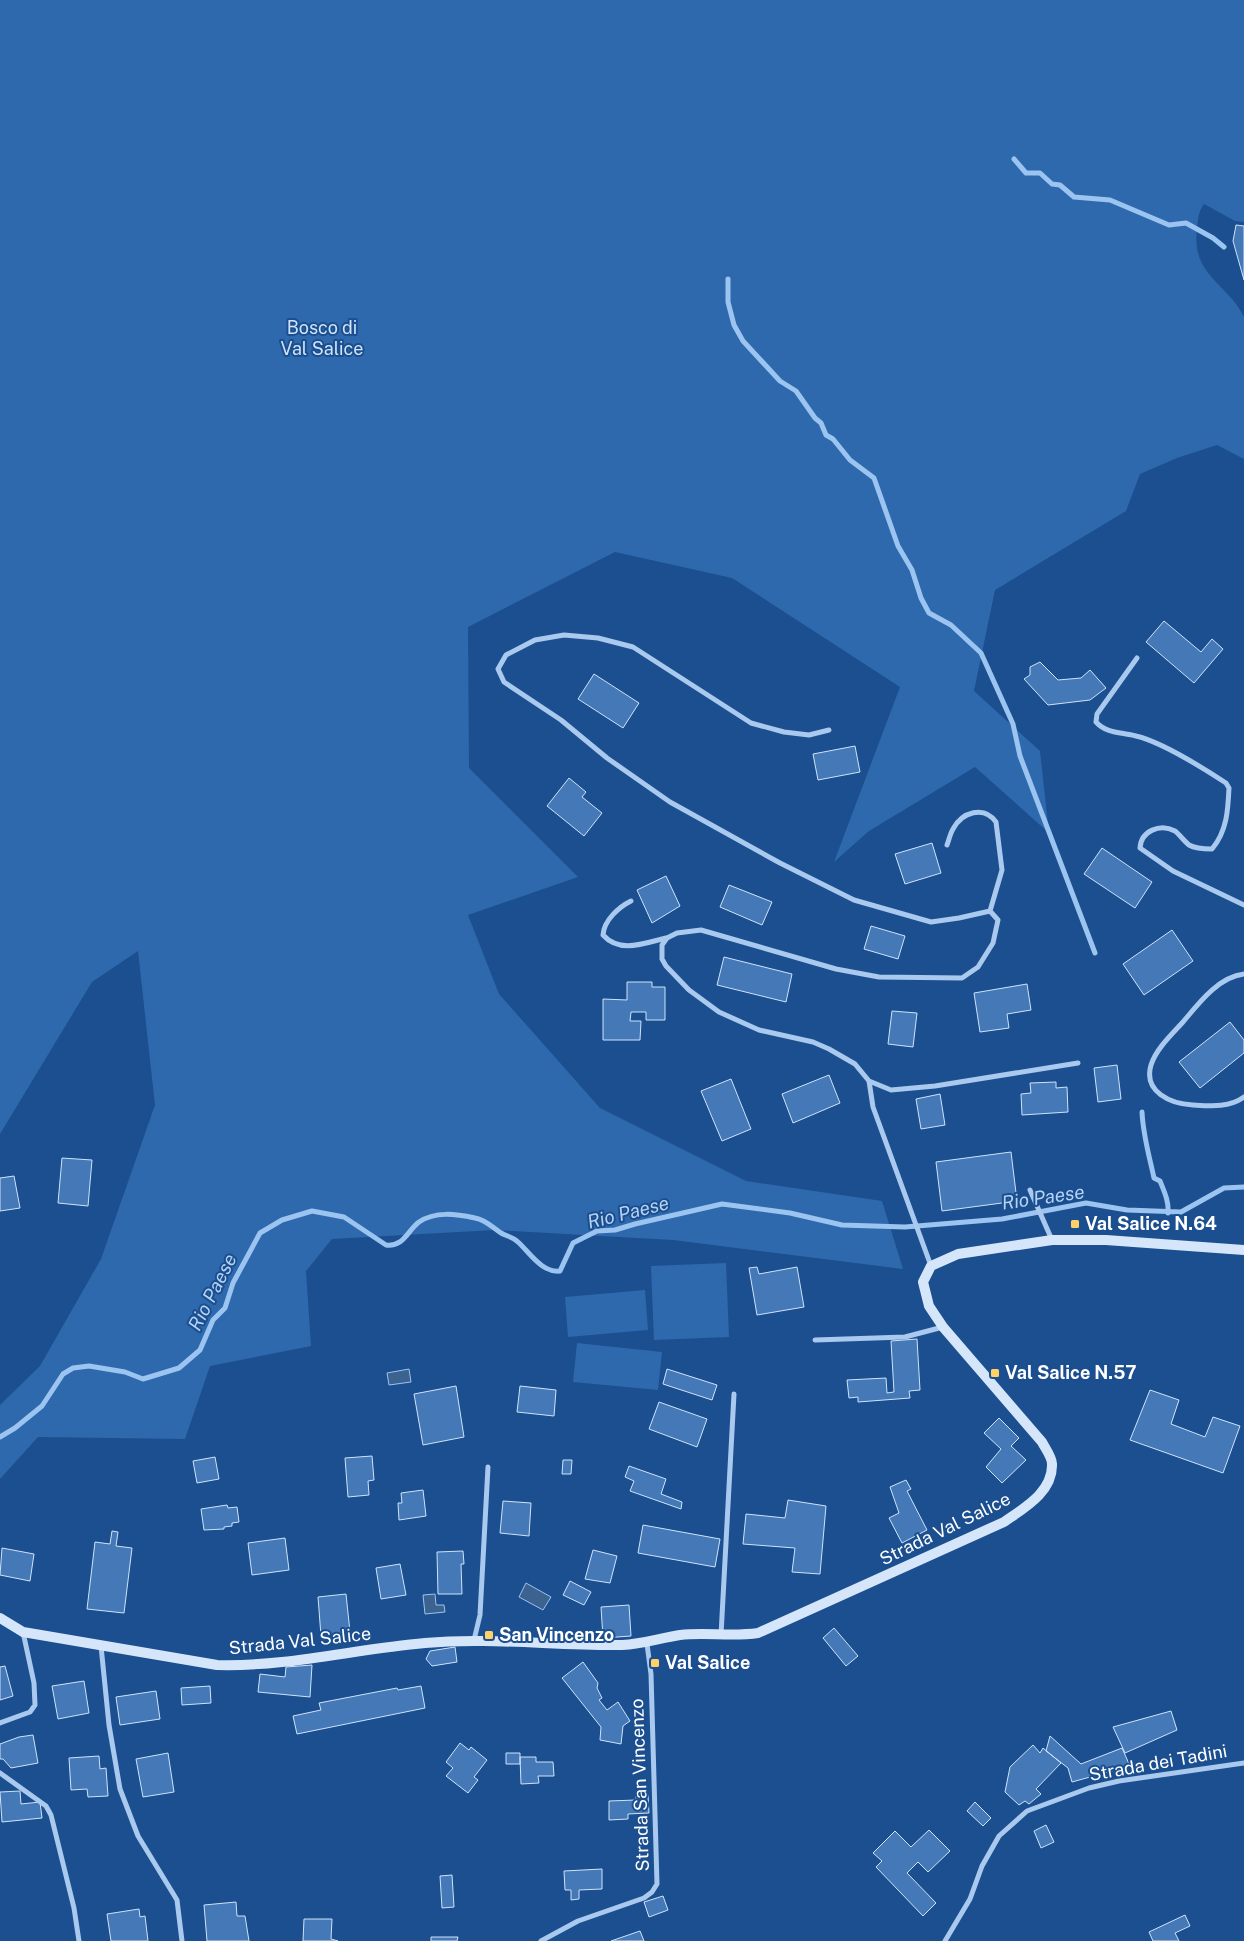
<svg xmlns="http://www.w3.org/2000/svg" width="1244" height="1941" font-family="'Public Sans',sans-serif">
<rect width="100%" height="100%" fill="#1b4f8f"/>
<!-- green -->
<path fill="#2e69ad" d="M 0,0 L 1244,0 L 1244,222 L 1235,221 L 1204,204 C 1198,212 1198,220 1197,229 C 1191,276 1228,283 1244,317 L 1244,459 L 1217,445 L 1177,458 L 1140,474 L 1126,511 L 995,590 L 974,691 L 1040,751 L 1049,833 L 975,767 L 869,831 L 834,862 L 900,687 L 732,578 L 615,552 L 468,627 L 469,768 L 578,877 L 468,915 L 499,994 L 600,1108 L 746,1181 L 882,1201 L 903,1269 L 673,1240 L 495,1230 L 332,1239 L 306,1271 L 311,1346 L 210,1366 L 185,1439 L 38,1437 L 0,1479 L 0,1405 L 40,1366 L 101,1259 L 155,1105 L 138,951 L 92,982 L 0,1134 Z
M 726,1263 L 729,1337 L 654,1340 L 651,1266 Z
M 645,1290 L 648,1330 L 568,1337 L 565,1297 Z
M 577,1343 L 662,1352 L 658,1390 L 573,1382 Z"/>
<!-- water -->
<path fill="#3c6290" stroke="#9cc4f0" d="M 409,1369 L 411,1382 L 389,1385 L 387,1373 Z
M 526,1583 L 551,1597 L 543,1610 L 519,1597 Z
M 435,1594 L 436,1605 L 444,1605 L 445,1612 L 425,1614 L 423,1595 Z"/>
<g fill="none" stroke-linecap="round" stroke-linejoin="round">
<!-- stream -->
<path stroke="#9cc4f0" stroke-width="5" d="M 1014,159 L 1026,173 L 1040,173 L 1052,184 L 1060,185 L 1074,197 L 1110,200 L 1169,225 L 1186,223 L 1213,238 L 1224,247
M 728,279 L 728,302 L 734,325 L 743,341 L 780,381 L 796,391 L 815,418 L 821,423 L 826,435 L 833,439 L 850,460 L 874,478 L 898,546 L 912,570 L 921,598 L 929,613 L 951,625 L 981,653 L 1013,724 L 1020,756 L 1095,953
M 1142,1112 C 1143,1135 1149,1155 1154,1178 L 1160,1181 C 1164,1191 1169,1201 1168,1213
M 0,1437 L 15,1428 L 42,1406 L 63,1374 L 73,1368 L 89,1366 L 125,1372 L 143,1379 L 179,1368 L 200,1350 L 213,1320 L 225,1308 L 233,1283 L 260,1233 L 282,1220 L 312,1211 L 344,1217 L 386,1245 C 404,1247 407,1231 419,1222 C 435,1211 456,1214 475,1218 C 486,1220 492,1227 501,1233 C 506,1236 513,1237 518,1242 C 530,1253 542,1273 560,1271 L 573,1243 L 597,1231 L 615,1230 L 635,1224 L 722,1204 L 790,1213 L 842,1225 L 905,1227 L 1002,1219 L 1086,1203 L 1127,1210 L 1181,1212 L 1224,1188 L 1244,1187"/>
</g>
<!-- building -->
<path fill="#4478b7" stroke="#cfe3fa" d="M 1236,225 L 1244,226 L 1244,280 L 1233,241 Z
M 1164,621 L 1201,652 L 1212,639 L 1223,649 L 1194,683 L 1146,642 Z
M 1040,662 L 1058,680 L 1081,678 L 1090,670 L 1106,688 L 1090,700 L 1048,705 L 1024,679 L 1030,675 L 1030,667 Z
M 594,674 L 639,703 L 623,728 L 578,699 Z
M 855,746 L 860,772 L 818,780 L 813,754 Z
M 569,778 L 586,792 L 582,797 L 602,813 L 584,836 L 547,806 Z
M 932,843 L 941,873 L 905,884 L 895,854 Z
M 1102,848 L 1152,882 L 1135,908 L 1084,874 Z
M 666,876 L 680,906 L 652,923 L 637,890 Z
M 729,885 L 772,902 L 762,925 L 720,907 Z
M 871,926 L 905,936 L 898,959 L 864,949 Z
M 1172,930 L 1193,961 L 1144,995 L 1123,964 Z
M 724,957 L 792,974 L 786,1002 L 717,985 Z
M 627,982 L 652,982 L 652,987 L 665,987 L 665,1020 L 646,1020 L 646,1012 L 631,1012 L 630,1021 L 641,1021 L 640,1040 L 603,1040 L 603,999 L 627,1000 Z
M 1027,984 L 1031,1010 L 1007,1014 L 1009,1028 L 980,1032 L 974,993 Z
M 892,1011 L 917,1013 L 913,1047 L 888,1044 Z
M 1230,1022 L 1244,1040 L 1244,1053 L 1200,1088 L 1179,1062 Z
M 1117,1065 L 1121,1099 L 1098,1102 L 1094,1068 Z
M 829,1075 L 840,1103 L 793,1123 L 782,1094 Z
M 731,1079 L 751,1129 L 722,1141 L 701,1091 Z
M 1056,1082 L 1056,1088 L 1067,1087 L 1068,1112 L 1022,1115 L 1021,1094 L 1031,1093 L 1030,1083 Z
M 940,1094 L 945,1125 L 921,1129 L 916,1099 Z
M 1011,1152 L 1017,1201 L 942,1211 L 936,1162 Z
M 62,1158 L 92,1160 L 88,1206 L 58,1203 Z
M 14,1176 L 20,1208 L 0,1211 L 0,1178 Z
M 757,1267 L 759,1274 L 797,1267 L 804,1307 L 757,1315 L 749,1268 Z
M 917,1339 L 920,1390 L 909,1391 L 910,1398 L 858,1402 L 858,1397 L 849,1398 L 847,1380 L 886,1378 L 887,1393 L 894,1392 L 891,1341 Z
M 667,1369 L 717,1385 L 712,1400 L 663,1384 Z
M 456,1386 L 464,1437 L 423,1445 L 414,1394 Z
M 520,1386 L 556,1390 L 554,1416 L 517,1412 Z
M 1150,1390 L 1179,1400 L 1171,1424 L 1205,1437 L 1213,1417 L 1240,1426 L 1223,1473 L 1130,1440 Z
M 659,1402 L 707,1419 L 697,1447 L 649,1429 Z
M 999,1418 L 1019,1438 L 1011,1446 L 1026,1460 L 1002,1483 L 986,1467 L 1001,1449 L 984,1433 Z
M 372,1456 L 374,1480 L 368,1481 L 369,1495 L 348,1497 L 345,1458 Z
M 215,1457 L 219,1479 L 197,1483 L 193,1461 Z
M 563,1460 L 572,1460 L 571,1474 L 562,1474 Z
M 629,1466 L 666,1479 L 661,1494 L 682,1502 L 681,1509 L 630,1491 L 634,1481 L 625,1477 Z
M 906,1480 L 911,1489 L 907,1491 L 927,1530 L 902,1543 L 889,1518 L 899,1513 L 890,1487 Z
M 423,1490 L 426,1516 L 399,1520 L 398,1503 L 402,1503 L 401,1493 Z
M 788,1500 L 826,1506 L 820,1574 L 792,1572 L 795,1548 L 743,1544 L 746,1514 L 785,1518 Z
M 503,1501 L 531,1503 L 529,1536 L 500,1533 Z
M 227,1505 L 228,1508 L 237,1507 L 239,1522 L 232,1523 L 232,1526 L 224,1527 L 224,1529 L 204,1530 L 201,1509 Z
M 643,1525 L 720,1539 L 715,1567 L 638,1553 Z
M 112,1531 L 118,1532 L 116,1546 L 132,1548 L 124,1613 L 87,1609 L 95,1542 L 110,1544 Z
M 285,1538 L 289,1570 L 252,1575 L 248,1543 Z
M 2,1548 L 34,1554 L 30,1581 L 0,1575 Z
M 593,1550 L 617,1556 L 610,1583 L 585,1579 Z
M 463,1551 L 464,1564 L 461,1564 L 462,1594 L 438,1594 L 437,1552 Z
M 400,1564 L 406,1595 L 381,1599 L 376,1568 Z
M 570,1581 L 591,1592 L 584,1605 L 563,1595 Z
M 346,1594 L 350,1632 L 321,1636 L 318,1597 Z
M 629,1605 L 631,1636 L 603,1638 L 601,1607 Z
M 834,1628 L 858,1656 L 846,1666 L 823,1638 Z
M 455,1647 L 457,1662 L 432,1666 L 426,1659 L 430,1651 Z
M 583,1662 L 598,1683 L 597,1688 L 602,1698 L 599,1700 L 607,1710 L 618,1702 L 630,1721 L 623,1726 L 621,1744 L 600,1740 L 601,1727 L 562,1678 Z
M 312,1665 L 310,1697 L 258,1692 L 260,1674 L 285,1677 L 286,1667 Z
M 5,1666 L 13,1696 L 0,1700 L 0,1667 Z
M 84,1681 L 89,1713 L 58,1719 L 52,1686 Z
M 210,1686 L 211,1703 L 182,1705 L 181,1688 Z
M 421,1686 L 425,1708 L 297,1734 L 293,1716 L 321,1710 L 319,1703 L 397,1688 L 398,1690 Z
M 156,1691 L 160,1719 L 120,1725 L 116,1697 Z
M 1171,1711 L 1177,1730 L 1125,1753 L 1113,1727 Z
M 33,1735 L 38,1763 L 11,1768 L 3,1759 L 0,1759 L 0,1744 L 19,1737 Z
M 1050,1736 L 1081,1764 L 1122,1748 L 1130,1766 L 1072,1782 L 1068,1768 L 1046,1751 Z
M 460,1743 L 469,1750 L 471,1747 L 487,1760 L 474,1777 L 478,1780 L 468,1793 L 446,1776 L 453,1768 L 446,1762 Z
M 1033,1745 L 1040,1753 L 1043,1748 L 1061,1763 L 1036,1789 L 1041,1794 L 1029,1804 L 1025,1801 L 1019,1805 L 1005,1792 L 1010,1767 Z
M 168,1753 L 174,1792 L 143,1797 L 136,1759 Z
M 506,1753 L 520,1753 L 520,1764 L 506,1764 Z
M 99,1756 L 100,1769 L 106,1768 L 108,1796 L 88,1797 L 87,1789 L 71,1790 L 69,1758 Z
M 520,1757 L 536,1757 L 536,1762 L 553,1762 L 554,1776 L 538,1776 L 539,1783 L 521,1784 Z
M 20,1791 L 21,1804 L 40,1802 L 42,1818 L 2,1822 L 0,1792 Z
M 648,1795 L 649,1813 L 628,1814 L 628,1819 L 609,1820 L 609,1801 L 636,1800 L 636,1796 Z
M 975,1802 L 991,1818 L 983,1826 L 967,1811 Z
M 1046,1825 L 1054,1842 L 1041,1848 L 1034,1831 Z
M 929,1830 L 950,1851 L 928,1872 L 918,1862 L 907,1873 L 936,1903 L 923,1916 L 876,1867 L 882,1861 L 873,1853 L 895,1831 L 911,1847 Z
M 602,1869 L 602,1889 L 579,1890 L 579,1899 L 571,1900 L 571,1890 L 565,1890 L 564,1871 Z
M 452,1875 L 454,1907 L 442,1908 L 440,1876 Z
M 663,1896 L 668,1910 L 649,1917 L 644,1902 Z
M 236,1902 L 237,1916 L 245,1916 L 249,1941 L 207,1941 L 204,1905 Z
M 139,1909 L 140,1917 L 145,1916 L 148,1941 L 111,1941 L 107,1914 Z
M 1185,1915 L 1190,1926 L 1175,1933 L 1179,1941 L 1153,1941 L 1149,1932 Z
M 304,1919 L 332,1919 L 331,1939 L 338,1941 L 303,1941 Z
M 640,1931 L 644,1941 L 611,1941 Z
M 431,1937 L 458,1937 L 457,1941 L 431,1941 Z"/>
<g fill="none" stroke-linecap="round" stroke-linejoin="round">
<!-- street -->
<path stroke="#a9c9ee" stroke-width="5" d="M 1137,658 L 1097,714 L 1096,722 C 1107,734 1121,732 1136,736 C 1162,742 1203,768 1226,783 L 1229,788 C 1228,810 1227,831 1212,849 C 1205,849 1196,849 1189,845 C 1184,841 1180,835 1175,831 C 1160,823 1141,831 1140,848 L 1173,871 L 1244,905
M 829,730 L 809,735 L 784,732 L 751,723 L 633,647 L 598,638 L 564,635 L 535,640 L 506,655 L 498,669 L 504,682 L 561,720 L 607,758 L 670,802 L 780,863 L 854,900 L 931,922 L 959,918 L 990,911 L 998,920 L 993,943 L 978,967 L 962,978 L 879,977 L 836,969 L 701,930 L 677,933 L 667,938 L 662,945 L 662,959 L 666,966 L 689,990 L 719,1012 L 759,1030 L 813,1042 L 829,1049 L 855,1064 L 869,1081 L 873,1107 L 931,1266
M 947,845 C 949,840 950,834 953,829 C 962,812 984,805 996,822 L 1002,870 L 990,911
M 631,901 C 619,907 604,920 603,935 C 620,954 645,943 666,938
M 1244,974 C 1218,977 1198,1004 1183,1022 C 1172,1034 1156,1049 1151,1065 C 1143,1092 1171,1104 1193,1105 C 1210,1106 1229,1108 1244,1097
M 869,1081 L 891,1090 L 935,1086 L 1078,1063
M 1030,1190 L 1052,1240
M 815,1340 L 905,1337 L 943,1327
M 721,1635 L 734,1394
M 474,1640 L 480,1615 L 488,1467
M 101,1646 L 109,1725 L 120,1789 L 138,1836 L 177,1900 L 182,1941
M 0,1723 L 30,1712 L 35,1705 L 34,1683 L 23,1632
M 0,1773 L 46,1806 L 51,1815 L 74,1908 L 79,1941
M 541,1941 L 578,1921 L 644,1898 L 652,1892 L 657,1884 L 651,1674 L 647,1644
M 945,1941 L 970,1899 L 982,1866 L 999,1836 L 1027,1811 L 1089,1788 L 1119,1781 L 1244,1763"/>
<!-- secondary -->
<path stroke="#d6e6fa" stroke-width="10" d="M 0,1618 L 23,1632 L 217,1665 C 287,1667 355,1649 425,1643 C 490,1637 556,1646 622,1645 C 643,1644 660,1638 680,1635 C 706,1632 732,1637 758,1633 L 1004,1522 C 1024,1508 1053,1492 1052,1464 C 1052,1457 1045,1448 1042,1442 L 943,1327 L 929,1306 L 923,1282 L 931,1266 L 958,1254 L 1052,1240 L 1106,1240 L 1244,1250"/>
</g>
<!-- markers -->
<g fill="#ffd166" stroke="#1b4f8f" stroke-width="2">
<rect x="1070" y="1219" width="10" height="10" rx="2.5"/>
<rect x="990" y="1368" width="10" height="10" rx="2.5"/>
<rect x="484" y="1630" width="10" height="10" rx="2.5"/>
<rect x="650" y="1658" width="10" height="10" rx="2.5"/>
</g>
<g text-anchor="middle" stroke-width="4" stroke-linejoin="round" paint-order="stroke">
<!-- park labels -->
<g font-size="18" fill="#cfe3fa" stroke="#1b4f8f">
<text x="322" y="334">Bosco di<tspan x="322" dy="21">Val Salice</tspan></text>
</g>
<!-- poi labels -->
<g font-size="18" font-weight="bold" fill="#fff" stroke="#1b4f8f" text-anchor="start">
<text x="1085" y="1230">Val Salice N.64</text>
<text x="1005" y="1379">Val Salice N.57</text>
<text x="499" y="1641">San Vincenzo</text>
<text x="665" y="1669">Val Salice</text>
</g>
<!-- street labels -->
<g font-size="18" fill="#fff" stroke="#1b4f8f">
<text transform="translate(945 1529) rotate(-26)" y="6">Strada Val Salice</text>
<text transform="translate(300 1641) rotate(-6)" y="6">Strada Val Salice</text>
<text transform="translate(1158 1763) rotate(-10)" y="6">Strada dei Tadini</text>
<text transform="translate(640 1785) rotate(-92)" y="6">Strada San Vincenzo</text>
</g>
<!-- water labels -->
<g font-size="19" font-style="italic" fill="#b5d3f5" stroke="#1b4f8f">
<text transform="translate(1043 1197) rotate(-8)" y="7">Rio Paese</text>
<text transform="translate(628 1212) rotate(-14)" y="7">Rio Paese</text>
<text transform="translate(212 1292) rotate(-63)" y="7">Rio Paese</text>
</g>
</g>
</svg>
